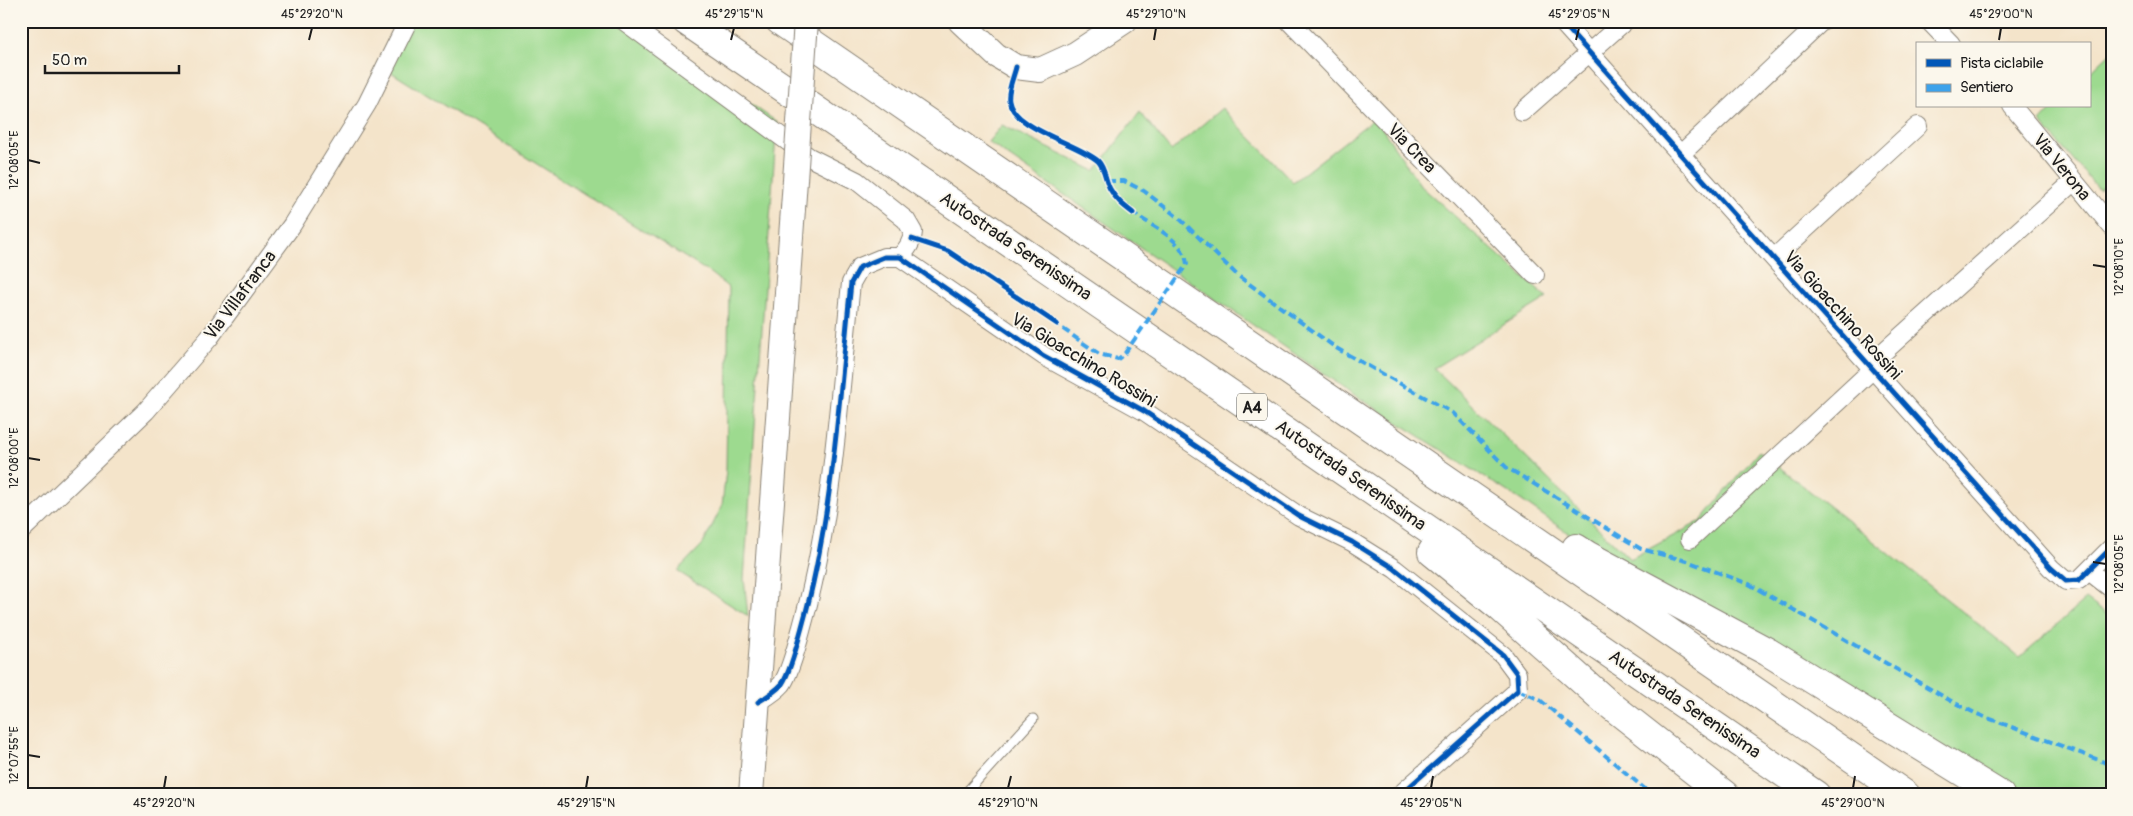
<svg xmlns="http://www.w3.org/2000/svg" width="2133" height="816" font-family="Pangolin,sans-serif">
<rect width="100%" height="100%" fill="#fbf7ec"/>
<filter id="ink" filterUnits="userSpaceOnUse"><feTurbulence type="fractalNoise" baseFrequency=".02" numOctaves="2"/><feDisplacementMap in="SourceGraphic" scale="10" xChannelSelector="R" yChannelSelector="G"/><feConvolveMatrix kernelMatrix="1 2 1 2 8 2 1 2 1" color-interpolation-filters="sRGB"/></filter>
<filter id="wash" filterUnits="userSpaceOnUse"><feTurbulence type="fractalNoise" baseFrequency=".0096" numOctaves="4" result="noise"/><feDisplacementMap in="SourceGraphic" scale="20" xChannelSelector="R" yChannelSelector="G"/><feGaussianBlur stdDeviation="1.12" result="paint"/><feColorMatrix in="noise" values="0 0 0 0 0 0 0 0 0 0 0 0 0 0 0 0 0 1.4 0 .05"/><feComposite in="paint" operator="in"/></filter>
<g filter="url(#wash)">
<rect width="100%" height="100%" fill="#f4e4ca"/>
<!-- green -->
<path fill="#9dda8f" stroke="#5c7b56" d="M 412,21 L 629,21 L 777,122 L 744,579 L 748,616 L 677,571 L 703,544 L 722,506 L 726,470 L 729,288 L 710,273 L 386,69 Z
M 2112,51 L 2112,190 L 2106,184 L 2098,189 L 2040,122 L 2055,106 L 2089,106 L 2089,73 Z
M 1222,108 L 1293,182 L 1375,118 L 1421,186 L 1547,298 L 1434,368 L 1630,559 L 1701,521 L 1759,451 L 2020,657 L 2086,599 L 2112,618 L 2112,795 L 2040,795 L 2001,781 L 1578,540 L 1522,501 L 1350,392 L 988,142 L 1002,125 L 1095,171 L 1140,112 L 1171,151 Z"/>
</g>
<g filter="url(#ink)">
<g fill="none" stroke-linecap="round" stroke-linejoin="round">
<!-- lane casing -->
<g stroke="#888073" stroke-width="11">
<path id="lane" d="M 964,795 L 1033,719"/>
</g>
<!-- street casing -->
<g stroke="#888073" stroke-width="20">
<path id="street" d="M 624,21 L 809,157 L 857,181 L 906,220 L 913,232 C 912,243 907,249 900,257
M 1289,21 L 1535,275
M 1561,21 L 2051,568 L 2066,581 L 2079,580 L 2112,547
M 1929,21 L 1951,44
M 2012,106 L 2112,227
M 1522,112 L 1625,21
M 1680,155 L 1822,21
M 1774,258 L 1918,126
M 1869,365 L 2073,182
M 21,531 L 146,411 L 210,337 L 292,225 L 367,104 L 408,21
M 1690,539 L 1873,369
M 2089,571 L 2112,589
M 758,702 C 766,697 775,692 782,684 C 790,673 798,642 802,627 C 833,516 839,398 851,283 L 860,267 L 884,257 L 900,257 L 1044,356 L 1144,411 L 1299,516 L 1352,542 L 1395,569 L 1503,655 L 1517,674 L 1518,690 L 1400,795"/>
</g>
<!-- secondary casing -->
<g stroke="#888073" stroke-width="26">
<path id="secondary" d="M 960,21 L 996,55 L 1016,67 L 1040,70 L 1075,54 L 1125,21
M 751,795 L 793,209"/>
</g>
<!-- highway casing -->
<g stroke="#888073" stroke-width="30">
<path id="highway" d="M 686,21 L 1816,795
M 780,21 L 1906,795
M 1576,548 L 1587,555 L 1768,652 L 2000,795
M 1432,552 L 1501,608 L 1604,700 L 1725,795"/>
</g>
<!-- lane -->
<use href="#lane" stroke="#fff" stroke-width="9"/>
<!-- street -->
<use href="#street" stroke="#fff" stroke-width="18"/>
<!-- secondary -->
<use href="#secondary" stroke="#fff" stroke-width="24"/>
<!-- highway -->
<use href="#highway" stroke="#fff" stroke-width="28"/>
<!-- secondary-bridge casing -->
<g stroke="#888073" stroke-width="26" stroke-linecap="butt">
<path id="secondary-bridge" d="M 793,209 L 806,21"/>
</g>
<!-- secondary-bridge -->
<use href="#secondary-bridge" stroke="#fff" stroke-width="24"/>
<!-- quiet -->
<path stroke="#3da2ea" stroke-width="4" stroke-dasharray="8 4" stroke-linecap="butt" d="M 1107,181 L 1124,181 L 1144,191 L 1179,218 L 1237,275 L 1336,348 L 1453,413 L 1506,467 L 1641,549 L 1687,561 L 1749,584 L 1953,702 L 1977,714 L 2112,765
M 1053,322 L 1099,354 L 1118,359 L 1125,353 L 1187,264 C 1184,238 1148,225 1129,210
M 1518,690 L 1540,700 L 1652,795"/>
<!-- cycleway casing -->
<g stroke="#fbf7ec" stroke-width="8">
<path id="cycleway" d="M 1561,21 L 2051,568 L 2066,581 L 2079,580 L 2112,547
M 1016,67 C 1014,76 1007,91 1009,100 C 1013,129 1077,143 1098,161 C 1105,168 1105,180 1110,189 C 1116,200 1124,206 1133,213
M 912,239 L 948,251 L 1057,324
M 758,702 C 766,697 775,692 782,684 C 790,673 798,642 802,627 C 833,516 839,398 851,283 L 860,267 L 884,257 L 900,257 L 1044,356 L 1144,411 L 1299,516 L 1352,542 L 1395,569 L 1503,655 L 1517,674 L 1518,690 L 1400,795"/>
</g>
<!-- cycleway -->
<use href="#cycleway" stroke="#0057b8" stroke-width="5"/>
</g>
</g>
<!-- ticks -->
<path fill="none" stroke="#1c1c1c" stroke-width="2" d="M 309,40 L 312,28M 731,40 L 734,28M 1154,40 L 1156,28M 1576,40 L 1579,28M 1999,40 L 2001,28M 28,160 L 40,163M 2093,265 L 2106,267M 28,458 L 40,460M 2093,562 L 2106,564M 28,755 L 40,757M 164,788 L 166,776M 586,788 L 588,776M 1008,788 L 1011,776M 1431,788 L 1433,776M 1853,788 L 1855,776"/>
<g text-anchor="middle" stroke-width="4" stroke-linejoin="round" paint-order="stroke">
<!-- shield labels -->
<rect fill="#fbf7ec" stroke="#5f5e5a" stroke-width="1" x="1237" y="393.5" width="30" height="27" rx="4"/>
<g font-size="16" font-weight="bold" fill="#1c1c1c">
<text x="1252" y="413">A4</text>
</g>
<!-- street labels -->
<g font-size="18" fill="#1c1c1c" stroke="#fbf7ec">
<text transform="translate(1412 148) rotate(46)" y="6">Via Crea</text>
<text transform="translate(2062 167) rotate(51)" y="6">Via Verona</text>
<text transform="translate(1016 246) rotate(34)" y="6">Autostrada Serenissima</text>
<text transform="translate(240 295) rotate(-53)" y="6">Via Villafranca</text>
<text transform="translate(1843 315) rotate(48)" y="6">Via Gioacchino Rossini</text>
<text transform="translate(1084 360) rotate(31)" y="6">Via Gioacchino Rossini</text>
<text transform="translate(1351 475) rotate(35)" y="6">Autostrada Serenissima</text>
<text transform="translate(1685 704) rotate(34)" y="6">Autostrada Serenissima</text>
</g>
</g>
<!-- margin -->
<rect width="2133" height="816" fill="none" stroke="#fbf7ec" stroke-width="55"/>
<!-- legend -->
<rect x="1916" y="42" width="175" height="65" fill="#fbf7ec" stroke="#a29f99"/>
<rect x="1926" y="59" width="25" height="8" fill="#0057b8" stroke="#a29f99"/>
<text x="1960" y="68" font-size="15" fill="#1c1c1c">Pista ciclabile</text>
<rect x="1926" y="84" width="25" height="8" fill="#3da2ea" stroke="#a29f99"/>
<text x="1960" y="92" font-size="15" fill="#1c1c1c">Sentiero</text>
<!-- scale -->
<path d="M45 65v8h134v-8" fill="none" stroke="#1c1c1c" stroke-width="2.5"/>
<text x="52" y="65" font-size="15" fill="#1c1c1c" stroke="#fbf7ec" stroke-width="4" paint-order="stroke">50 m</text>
<rect x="28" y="28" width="2078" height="760" fill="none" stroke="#1c1c1c" stroke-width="2"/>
<g font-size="12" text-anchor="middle" fill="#1c1c1c">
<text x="312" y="18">45°29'20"N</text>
<text x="734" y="18">45°29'15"N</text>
<text x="1156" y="18">45°29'10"N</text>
<text x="1579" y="18">45°29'05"N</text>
<text x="2001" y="18">45°29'00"N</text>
<text transform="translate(14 160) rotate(-90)" y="4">12°08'05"E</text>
<text transform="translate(2119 267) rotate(-90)" y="4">12°08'10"E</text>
<text transform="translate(14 458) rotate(-90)" y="4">12°08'00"E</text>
<text transform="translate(2119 564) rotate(-90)" y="4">12°08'05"E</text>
<text transform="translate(14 755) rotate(-90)" y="4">12°07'55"E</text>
<text x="164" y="807">45°29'20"N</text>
<text x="586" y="807">45°29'15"N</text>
<text x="1008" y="807">45°29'10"N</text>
<text x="1431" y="807">45°29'05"N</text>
<text x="1853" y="807">45°29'00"N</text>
</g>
</svg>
